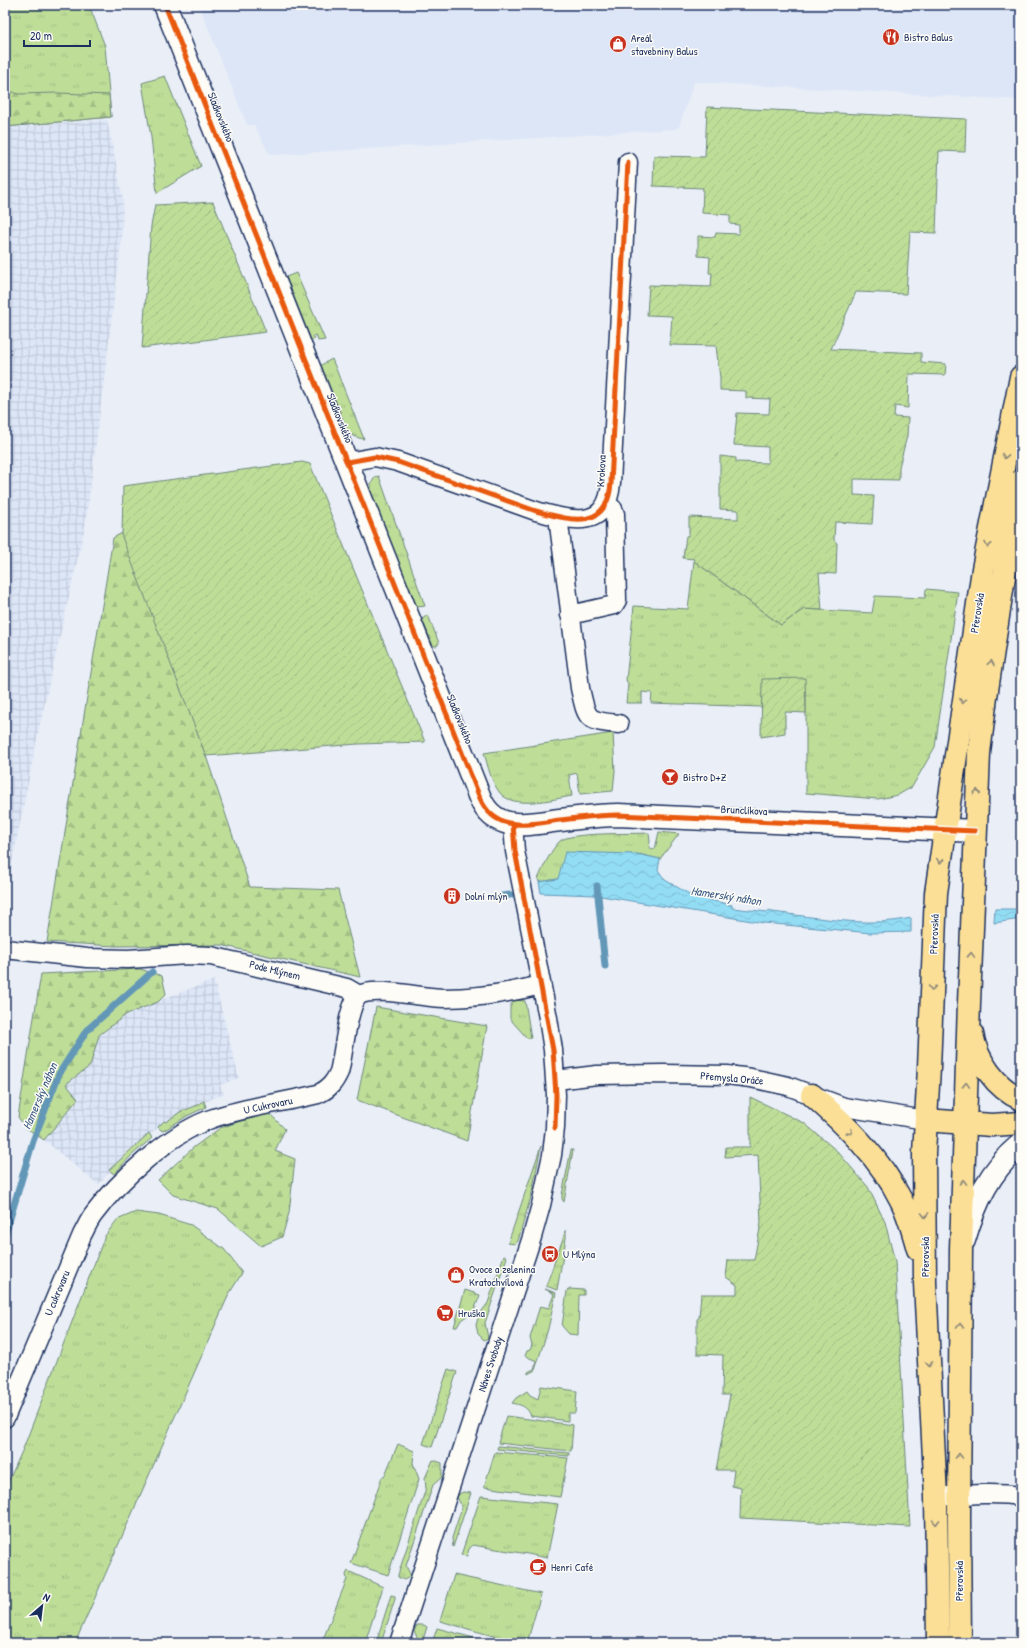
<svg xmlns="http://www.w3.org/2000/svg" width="1026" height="1648" font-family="'Patrick Hand',sans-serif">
<defs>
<pattern id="industrial-grid" width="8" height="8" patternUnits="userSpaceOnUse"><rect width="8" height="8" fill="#dde6f7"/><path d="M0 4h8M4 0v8" fill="none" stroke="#bdc6d6"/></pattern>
<pattern id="grass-tufts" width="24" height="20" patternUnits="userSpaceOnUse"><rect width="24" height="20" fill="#bede98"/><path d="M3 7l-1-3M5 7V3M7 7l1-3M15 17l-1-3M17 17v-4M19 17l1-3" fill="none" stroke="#a3bf85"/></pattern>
<pattern id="forest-firs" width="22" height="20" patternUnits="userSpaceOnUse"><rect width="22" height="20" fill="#bede98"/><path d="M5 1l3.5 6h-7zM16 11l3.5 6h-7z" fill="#a3bf85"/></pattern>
<pattern id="garden-furrows" width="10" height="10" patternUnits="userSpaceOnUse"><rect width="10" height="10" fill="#bede98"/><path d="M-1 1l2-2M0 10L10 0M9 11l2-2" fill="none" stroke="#a3bf85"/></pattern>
<pattern id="water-waves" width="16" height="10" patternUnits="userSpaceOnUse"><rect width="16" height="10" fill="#93ddf4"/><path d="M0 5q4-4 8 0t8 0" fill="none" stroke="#7ebed4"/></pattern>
</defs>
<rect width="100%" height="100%" fill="#eaeff7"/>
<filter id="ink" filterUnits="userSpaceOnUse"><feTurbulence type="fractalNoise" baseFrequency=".025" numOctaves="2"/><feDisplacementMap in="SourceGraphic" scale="8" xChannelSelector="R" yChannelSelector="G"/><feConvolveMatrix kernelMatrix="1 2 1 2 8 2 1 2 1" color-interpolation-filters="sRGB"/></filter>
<g filter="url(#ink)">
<!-- built -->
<path fill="#dde6f7" d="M 199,5 L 1021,5 L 1021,100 L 694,82 L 679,127 L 675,129 L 274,155 L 268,152 L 254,125 L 247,125 Z"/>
<!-- industrial -->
<path fill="url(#industrial-grid)" d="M 107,120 L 123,199 L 122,237 L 86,522 L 40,724 L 5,898 L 5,128 Z
M 214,980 L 239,1078 L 220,1085 L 224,1094 L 180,1112 L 156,1130 L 129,1150 L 98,1185 L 44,1140 L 79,1099 L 66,1084 L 79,1052 L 127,1014 L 165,998 Z"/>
<!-- grass -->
<path fill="url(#grass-tufts)" stroke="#6c867b" d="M 5,5 L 89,5 L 105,46 L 111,117 L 5,127 Z
M 165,76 L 201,166 L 157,193 L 151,137 L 142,83 Z
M 296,273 L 325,340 L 318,341 L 316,335 L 313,336 L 315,339 L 311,340 L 286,277 Z
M 332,359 L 364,439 C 358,438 350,436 346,430 L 321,365 Z
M 379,476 L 425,606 L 418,607 L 416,605 L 371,494 L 371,484 L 375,477 Z
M 694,561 L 781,625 L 804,609 L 872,613 L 875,596 L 925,598 L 926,589 L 958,592 L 935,747 L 912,787 L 898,795 L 878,799 L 806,793 L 806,695 L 761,707 L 651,703 L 652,693 L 642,692 L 642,703 L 626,703 L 628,684 L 626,680 L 634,606 L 688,609 Z
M 428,615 L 439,643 L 437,646 L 433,646 L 422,619 Z
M 613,733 L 615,771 L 613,791 L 580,794 L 577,773 L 569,775 L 572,796 C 553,799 514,810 500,793 C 491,782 488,766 484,753 Z
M 659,832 L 679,834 L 660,859 L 637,854 L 558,879 L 539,882 L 538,879 C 543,868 551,849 560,841 C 570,832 632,834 649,833 L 650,841 L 649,848 L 655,849 Z
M 514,1000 L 525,1001 L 531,1038 L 527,1038 L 510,1019 L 510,1006 Z
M 204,1101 L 206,1107 L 204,1108 L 187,1116 L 165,1130 L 162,1131 L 158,1127 L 164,1121 L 166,1122 L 180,1112 L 198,1105 L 198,1104 Z
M 149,1133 L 152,1138 L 132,1155 L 114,1174 L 109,1170 Z
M 541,1146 L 532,1193 L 518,1241 L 515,1244 L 508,1243 Z
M 571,1150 L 573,1150 L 564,1202 L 562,1199 L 562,1195 Z
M 136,1212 L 159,1215 L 191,1225 L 224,1249 L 242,1273 L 229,1294 L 75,1643 L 5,1643 L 5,1489 L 23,1449 L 105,1236 L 117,1220 Z
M 566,1230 L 566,1238 L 557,1290 L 546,1286 Z
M 504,1255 L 507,1257 L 485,1323 L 488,1338 L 484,1340 L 478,1334 L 476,1325 L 479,1315 L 488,1303 Z
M 545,1289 L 556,1293 L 548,1329 L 536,1367 L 535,1370 L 528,1374 L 528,1372 L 534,1369 L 537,1361 L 525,1356 L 527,1351 L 530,1350 L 532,1345 L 530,1338 L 540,1306 L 549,1308 L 554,1294 Z
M 570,1289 L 584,1290 L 584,1295 L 579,1295 L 578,1335 L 569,1334 L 562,1326 L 567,1291 Z
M 465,1290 L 480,1295 L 474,1311 L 461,1320 L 457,1327 L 454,1327 Z
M 448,1369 L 457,1372 L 432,1447 L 423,1444 Z
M 541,1386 L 577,1391 L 575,1413 L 568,1413 L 568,1421 L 531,1416 C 527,1406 521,1405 512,1403 L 516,1398 L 527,1391 L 530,1395 L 538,1399 Z
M 506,1416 L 573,1425 L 571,1451 L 498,1443 Z
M 398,1444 L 414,1451 L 413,1463 L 419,1479 L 388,1575 L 351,1563 L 382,1477 L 384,1477 Z
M 498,1446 L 569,1453 L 569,1456 L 497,1449 Z
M 495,1452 L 568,1458 L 560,1497 L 484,1487 Z
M 433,1460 L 442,1463 L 442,1477 L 433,1485 L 406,1566 L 411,1576 L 404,1580 L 398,1577 L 398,1575 L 426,1488 L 425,1478 Z
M 463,1492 L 471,1493 L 453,1547 L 452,1538 L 462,1507 L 457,1497 L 459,1494 Z
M 481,1496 L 558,1504 L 547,1558 C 522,1552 498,1550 473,1545 L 469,1549 L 467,1556 L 461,1555 Z
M 348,1571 L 383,1587 L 365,1643 L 323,1643 L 322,1642 L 347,1579 L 346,1575 Z
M 454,1575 L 541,1594 L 527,1643 L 511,1641 L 440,1621 Z
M 391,1595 L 395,1596 L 395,1599 L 381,1643 L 376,1643 Z
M 417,1625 L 424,1625 L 427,1627 L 422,1643 L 417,1643 L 418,1639 L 414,1631 Z
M 437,1628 L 492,1643 L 432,1643 Z"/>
<!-- forest -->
<path fill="url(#forest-firs)" stroke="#6c867b" d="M 5,89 L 18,94 L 58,93 L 109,95 L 111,117 L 5,127 Z
M 122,533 L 206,756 L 250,887 L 338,890 L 360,977 L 221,945 L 115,946 L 47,942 L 113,538 Z
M 140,969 L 162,976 L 166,994 L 158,1002 L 127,1014 L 99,1035 L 90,1066 L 66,1084 L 78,1099 L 44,1140 L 25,1127 L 18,1117 L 41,974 Z
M 376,1007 L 487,1026 L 467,1141 L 357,1100 Z
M 268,1112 L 285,1129 L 275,1151 L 295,1159 L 289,1213 L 282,1237 L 261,1246 L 218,1209 L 173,1195 L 158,1180 L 194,1147 L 220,1128 Z"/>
<!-- garden -->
<path fill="url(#garden-furrows)" stroke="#6c867b" d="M 707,107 L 966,119 L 965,152 L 939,151 L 936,233 L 910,232 L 906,294 L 856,292 L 831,349 L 921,353 L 921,362 L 946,364 L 945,375 L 909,374 L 908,408 L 895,406 L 894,417 L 908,418 L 907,436 L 899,467 L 899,480 L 854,479 L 854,495 L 874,496 L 872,524 L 835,522 L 834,540 L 837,543 L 836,574 L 819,573 L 822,610 L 804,609 L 781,625 L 694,561 L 694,559 L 683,558 L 686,536 L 689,535 L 689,517 L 738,519 L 738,510 L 720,509 L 720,456 L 736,458 L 736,462 L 768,463 L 768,447 L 734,445 L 737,413 L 769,414 L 770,399 L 746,398 L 746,391 L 720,390 L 720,378 L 716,346 L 670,345 L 672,316 L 647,315 L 649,285 L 711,287 L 712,273 L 709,273 L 710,257 L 698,256 L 698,236 L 715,237 L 716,233 L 739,234 L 739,225 L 730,224 L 730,215 L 702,213 L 703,188 L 653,186 L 654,156 L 705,157 Z
M 213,202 L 266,332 L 142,348 L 151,226 L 155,205 Z
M 302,462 L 310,464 L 425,742 L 358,744 L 206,756 L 122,537 L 123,486 Z
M 805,678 L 806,713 L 785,712 L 785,733 L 761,737 L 762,679 Z
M 750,1097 L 804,1123 L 838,1152 L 868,1187 L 885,1222 L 895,1262 L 910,1527 L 740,1518 L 741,1488 L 732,1486 L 734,1470 L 716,1470 L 730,1395 L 722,1395 L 723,1355 L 697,1354 L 697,1319 L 699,1318 L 701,1294 L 737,1294 L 737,1285 L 726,1277 L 728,1260 L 754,1260 L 761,1223 L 758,1155 L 725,1157 L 726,1147 L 750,1147 Z"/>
<!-- water -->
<path fill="url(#water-waves)" stroke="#6397b8" d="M 565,852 L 637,854 L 660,859 L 658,870 L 665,880 L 691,895 L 705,899 L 732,905 L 732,908 L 768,912 L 769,910 L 771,911 L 772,912 C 817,917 866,928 911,918 L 911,932 L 871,933 L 764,923 L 595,895 L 541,893 L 539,882 L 558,879 Z
M 995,909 L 1021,909 L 1021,919 L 994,923 Z"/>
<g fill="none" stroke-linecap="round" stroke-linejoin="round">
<!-- stream -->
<path stroke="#6397b8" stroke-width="7" d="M 597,886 L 605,966
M 502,896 L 510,895
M 5,1235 L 33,1141 L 59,1074 L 87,1030 L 152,972"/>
<!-- minor casing -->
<g stroke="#1b2f5e" stroke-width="21">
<path id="minor" d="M 347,462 L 375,457 L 398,462 L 536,511 C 570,520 607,532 611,483 L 628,162
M 558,517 L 580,688 C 587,720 586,721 619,724
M 570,615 L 614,605 L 617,600 L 615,514 L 613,509 L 607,504
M 5,949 L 87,958 L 128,959 L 187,955 L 211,956 L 347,988 L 359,995 C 376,986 422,998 444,998 C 476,998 509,993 541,985
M 556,1080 L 597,1075 L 663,1074 L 727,1075 L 751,1078 L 788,1086 L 844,1107 L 926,1120
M 5,1418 L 82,1235 C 86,1228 89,1220 94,1214 C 119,1180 169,1135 208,1120 C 243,1107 282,1103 318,1094 C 329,1089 334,1083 339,1072 C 344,1054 347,1006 359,995
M 936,1497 C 964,1495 992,1492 1021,1496
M 399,1643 L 532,1237 L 541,1205 L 552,1155 L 555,1128 L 556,1095 L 553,1050 L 548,1018 L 515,851 L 513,824"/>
</g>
<!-- tertiary casing -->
<g stroke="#1b2f5e" stroke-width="25">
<path id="tertiary" d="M 165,5 L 480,798 C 495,834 530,824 560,820 C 580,818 599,815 618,815 L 975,831
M 964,1240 C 975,1202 990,1170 1021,1144"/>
</g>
<!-- primary casing -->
<g stroke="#1b2f5e" stroke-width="25">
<path id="primary" d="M 972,1034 C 977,1061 996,1088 1021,1099
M 812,1095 C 846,1125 880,1158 901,1200 C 909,1215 913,1232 918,1249
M 926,1120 L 992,1125 L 1021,1123
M 938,1643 L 936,1497 L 925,1283 L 924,1153 L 929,1068 L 936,893 L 983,569 L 1021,377
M 960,1643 L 959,1518 L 961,1249 L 969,1003 L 979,753 L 986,697 L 1003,583 L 1021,481"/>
</g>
<!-- minor -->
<use href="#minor" stroke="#fdfcf7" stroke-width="18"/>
<!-- tertiary -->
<use href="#tertiary" stroke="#fdfcf7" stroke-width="22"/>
<!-- primary -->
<use href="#primary" stroke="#fbdf96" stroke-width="22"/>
<!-- cycleway casing -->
<g stroke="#fdfcf7" stroke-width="8">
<path id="cycleway" d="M 165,5 L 480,798 C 495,834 530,824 560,820 C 580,818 599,815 618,815 L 975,831
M 347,462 L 375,457 L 398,462 L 536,511 C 570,520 607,532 611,483 L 628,162
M 513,824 L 515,851 L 553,1050 L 556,1095 L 555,1128"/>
</g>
<!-- cycleway -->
<use href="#cycleway" stroke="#e8590c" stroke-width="5"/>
</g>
<!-- one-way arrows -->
<defs><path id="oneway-chevron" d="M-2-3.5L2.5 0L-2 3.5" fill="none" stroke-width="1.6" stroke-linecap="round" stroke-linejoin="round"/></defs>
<g stroke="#8b877a">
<use href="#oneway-chevron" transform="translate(1005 456) rotate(101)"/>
<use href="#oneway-chevron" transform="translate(988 545) rotate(101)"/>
<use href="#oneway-chevron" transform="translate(991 663) rotate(-81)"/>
<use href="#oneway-chevron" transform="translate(963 701) rotate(98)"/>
<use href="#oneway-chevron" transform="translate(977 792) rotate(-87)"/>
<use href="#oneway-chevron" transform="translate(940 861) rotate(98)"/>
<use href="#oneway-chevron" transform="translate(971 955) rotate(-88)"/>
<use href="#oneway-chevron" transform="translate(932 988) rotate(92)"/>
<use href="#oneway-chevron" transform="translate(966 1085) rotate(-88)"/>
<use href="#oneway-chevron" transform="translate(850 1132) rotate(46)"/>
<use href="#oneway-chevron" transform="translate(963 1182) rotate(-89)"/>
<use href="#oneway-chevron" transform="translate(925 1215) rotate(90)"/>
<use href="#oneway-chevron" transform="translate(960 1326) rotate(-90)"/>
<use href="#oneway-chevron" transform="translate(929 1364) rotate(87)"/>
<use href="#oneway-chevron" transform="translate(959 1456) rotate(-90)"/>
<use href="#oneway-chevron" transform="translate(936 1522) rotate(89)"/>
</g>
</g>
<!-- icons -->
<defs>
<g id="restaurant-disc" transform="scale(0.9)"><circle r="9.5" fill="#c8321e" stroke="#fdfcf7"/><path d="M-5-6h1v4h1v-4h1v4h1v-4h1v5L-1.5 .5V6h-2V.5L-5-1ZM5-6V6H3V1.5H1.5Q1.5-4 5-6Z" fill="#fff"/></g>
<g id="shop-disc" transform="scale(0.9)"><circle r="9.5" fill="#c8321e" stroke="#fdfcf7"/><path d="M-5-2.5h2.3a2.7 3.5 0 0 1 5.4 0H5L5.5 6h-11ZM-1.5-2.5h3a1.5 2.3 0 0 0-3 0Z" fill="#fff"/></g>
<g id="bar-disc" transform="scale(0.9)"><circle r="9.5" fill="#c8321e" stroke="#fdfcf7"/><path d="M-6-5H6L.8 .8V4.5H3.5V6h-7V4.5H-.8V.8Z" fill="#fff"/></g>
<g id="building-disc" transform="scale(0.9)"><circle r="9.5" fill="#c8321e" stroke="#fdfcf7"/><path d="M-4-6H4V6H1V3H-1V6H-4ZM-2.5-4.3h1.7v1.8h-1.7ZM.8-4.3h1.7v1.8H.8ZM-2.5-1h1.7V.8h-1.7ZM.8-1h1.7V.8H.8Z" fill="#fff"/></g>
<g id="bus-disc" transform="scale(0.9)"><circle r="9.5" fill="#c8321e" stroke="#fdfcf7"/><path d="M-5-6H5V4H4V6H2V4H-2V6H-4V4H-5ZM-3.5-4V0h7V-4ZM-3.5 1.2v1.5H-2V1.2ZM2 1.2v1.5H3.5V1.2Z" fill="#fff"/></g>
<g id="supermarket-disc" transform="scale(0.9)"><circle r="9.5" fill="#c8321e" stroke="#fdfcf7"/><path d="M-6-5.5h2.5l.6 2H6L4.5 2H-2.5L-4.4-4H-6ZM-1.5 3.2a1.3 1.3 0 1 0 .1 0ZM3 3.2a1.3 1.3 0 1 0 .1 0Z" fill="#fff"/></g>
<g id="cafe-disc" transform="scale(0.9)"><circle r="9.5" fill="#c8321e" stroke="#fdfcf7"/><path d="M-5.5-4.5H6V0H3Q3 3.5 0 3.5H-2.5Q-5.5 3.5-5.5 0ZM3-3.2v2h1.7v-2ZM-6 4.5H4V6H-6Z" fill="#fff"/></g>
</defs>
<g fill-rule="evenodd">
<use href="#restaurant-disc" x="891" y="37"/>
<use href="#shop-disc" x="618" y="44"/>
<use href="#bar-disc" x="670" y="777"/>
<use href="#building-disc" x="452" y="896"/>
<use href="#bus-disc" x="550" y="1254"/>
<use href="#shop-disc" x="456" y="1275"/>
<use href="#supermarket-disc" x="445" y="1313"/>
<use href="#cafe-disc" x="538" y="1567"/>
</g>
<g text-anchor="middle" stroke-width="3" stroke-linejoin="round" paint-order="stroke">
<!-- poi labels -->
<g font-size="11" fill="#1b2f5e" stroke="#fdfcf7" text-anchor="start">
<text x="904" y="41">Bistro Balus</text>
<text x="631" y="42">Areál<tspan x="631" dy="13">stavebniny Balus</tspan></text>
<text x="683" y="781">Bistro D+Z</text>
<text x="465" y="900">Dolní mlýn</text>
<text x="563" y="1258">U Mlýna</text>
<text x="469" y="1273">Ovoce a zelenina<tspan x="469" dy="13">Kratochvílová</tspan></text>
<text x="458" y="1317">Hruška</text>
<text x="551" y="1571">Henri Café</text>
</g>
<!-- street labels -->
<g font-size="11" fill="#1b2f5e" stroke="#fdfcf7">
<text transform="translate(221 117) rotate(68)" y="4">Sladkovského</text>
<text transform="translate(340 418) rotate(68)" y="4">Sladkovského</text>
<text transform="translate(601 471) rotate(-87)" y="4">Krokova</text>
<text transform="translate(977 613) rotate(-81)" y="4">Přerovská</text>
<text transform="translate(460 719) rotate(68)" y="4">Sladkovského</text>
<text transform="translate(744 810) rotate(3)" y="4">Brunclíkova</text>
<text transform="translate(934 934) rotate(-88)" y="4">Přerovská</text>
<text transform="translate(275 970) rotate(14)" y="4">Pode Mlýnem</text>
<text transform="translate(732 1078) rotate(5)" y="4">Přemysla Oráče</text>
<text transform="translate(268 1105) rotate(-12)" y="4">U Cukrovaru</text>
<text transform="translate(925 1257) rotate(-90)" y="4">Přerovská</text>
<text transform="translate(57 1293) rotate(-67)" y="4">U cukrovaru</text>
<text transform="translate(490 1364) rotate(-72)" y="4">Náves Svobody</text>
<text transform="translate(959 1581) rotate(-90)" y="4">Přerovská</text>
</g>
<!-- water labels -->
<g font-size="12" font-style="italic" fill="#395a84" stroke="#fdfcf7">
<text transform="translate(726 896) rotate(9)" y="4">Hamerský náhon</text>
<text transform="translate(40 1096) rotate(-67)" y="4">Hamerský náhon</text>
</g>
</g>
<!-- margin -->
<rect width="1026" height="1648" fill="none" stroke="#fdfcf7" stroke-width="20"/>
<rect x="10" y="10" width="1006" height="1628" fill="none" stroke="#1b2f5e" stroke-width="1.5" filter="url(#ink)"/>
<!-- north arrow -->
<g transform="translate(42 1606) rotate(28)" stroke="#fdfcf7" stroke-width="3" paint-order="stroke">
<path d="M0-3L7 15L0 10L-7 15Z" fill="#1b2f5e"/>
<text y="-6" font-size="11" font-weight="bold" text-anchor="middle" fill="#1b2f5e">N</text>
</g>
<!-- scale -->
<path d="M24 40v6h66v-6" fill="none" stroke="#1b2f5e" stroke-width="2"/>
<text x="30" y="40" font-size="12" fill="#1b2f5e" stroke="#fdfcf7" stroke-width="3" paint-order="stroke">20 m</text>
</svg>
